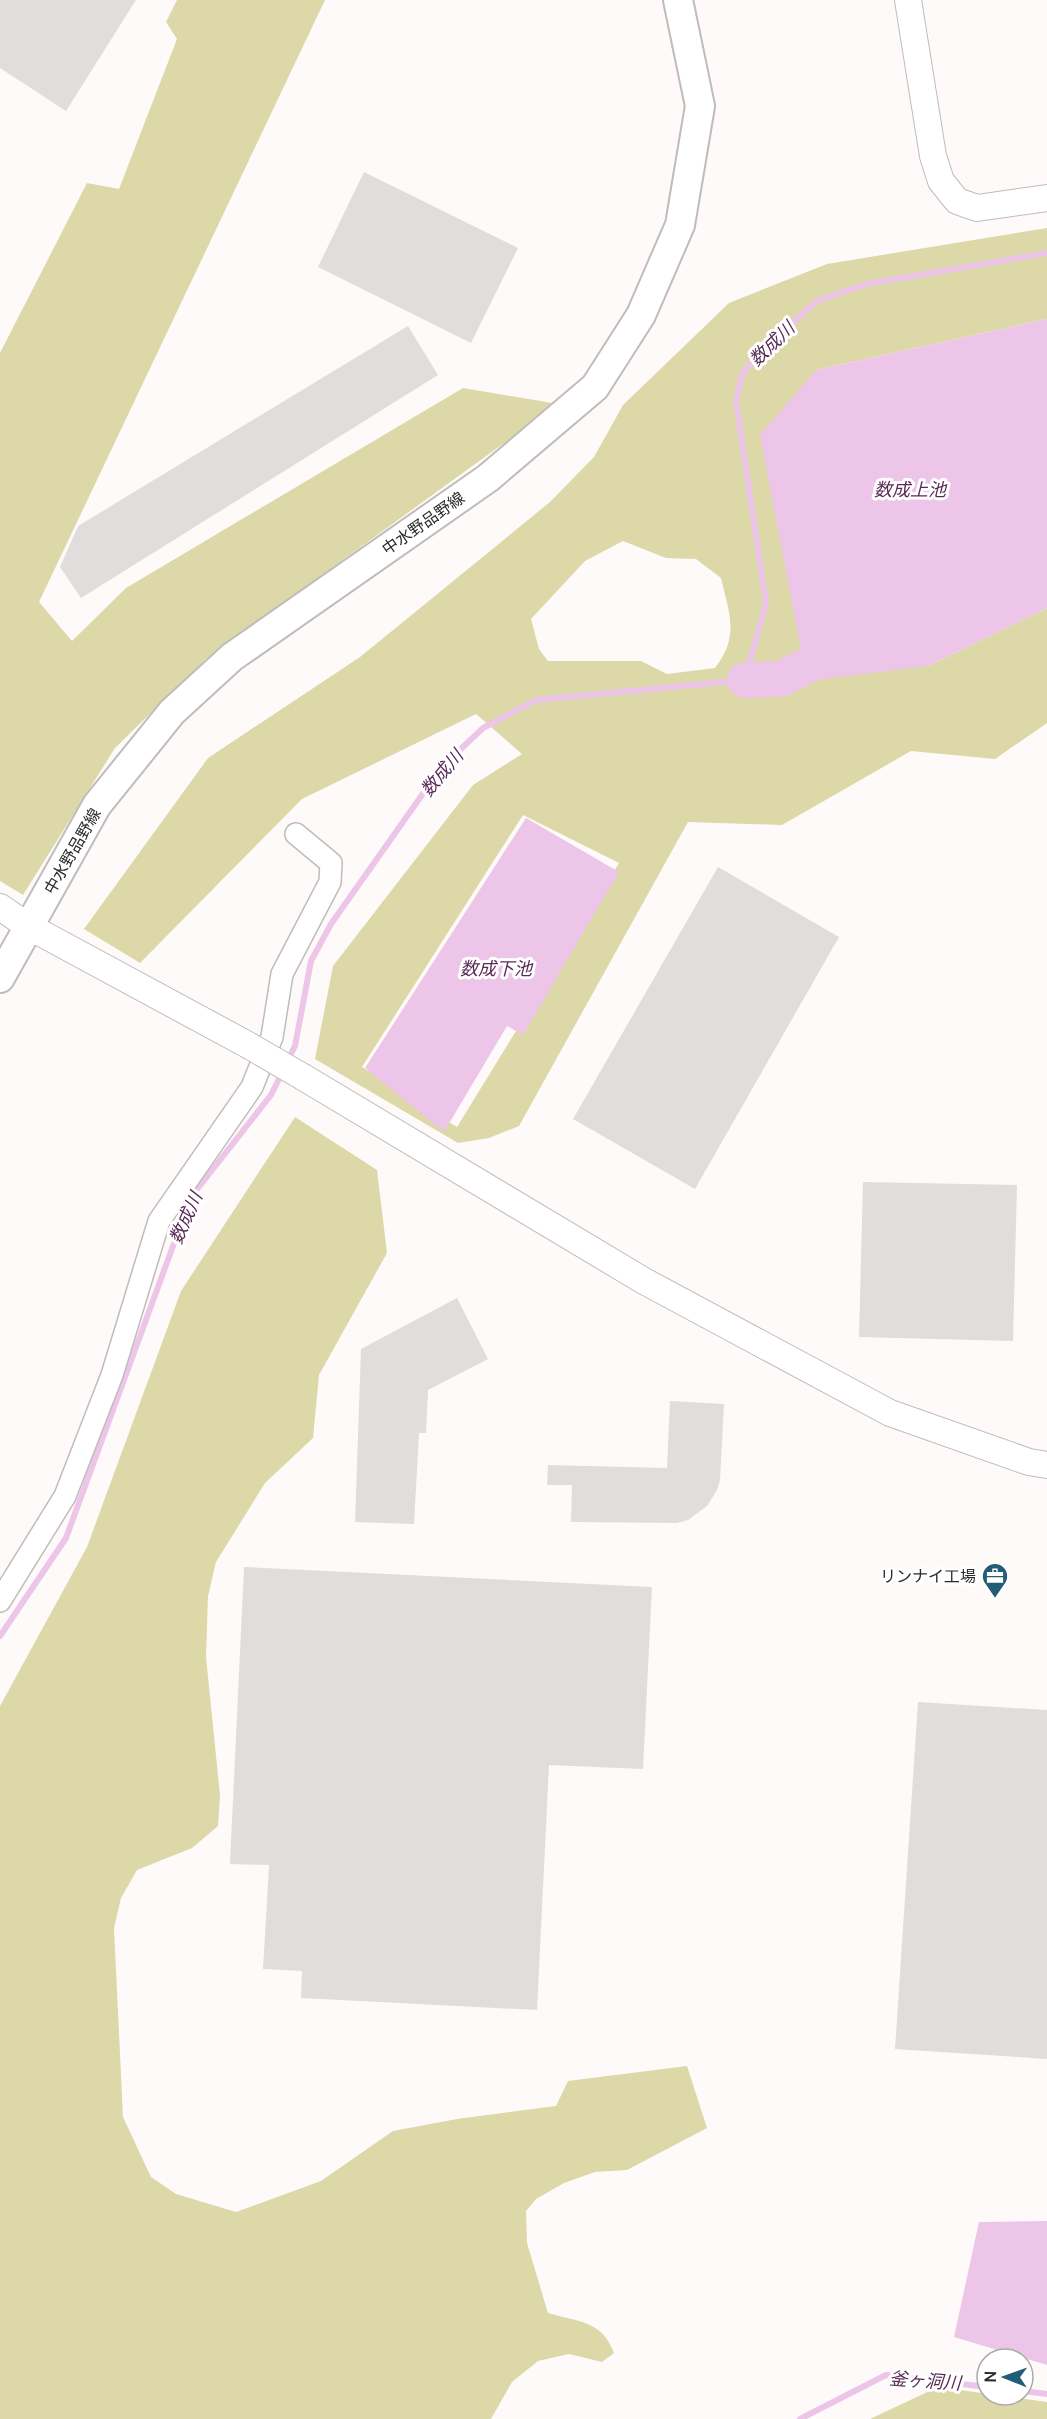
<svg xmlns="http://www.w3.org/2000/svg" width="1047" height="2419" font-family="Manrope,'Noto Sans JP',sans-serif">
<rect width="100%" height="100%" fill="#fefaf9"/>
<!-- green -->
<path fill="#dcd8a7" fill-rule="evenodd" d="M 177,0 L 325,0 L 39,602 L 72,641 L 126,588 L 463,388 L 558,404 L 206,659 L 115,748 L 23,895 L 0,881 L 0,353 L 87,183 L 119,189 L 177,39 L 166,22 Z
M 1047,228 L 1047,319 L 816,370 L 928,666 L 1047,608 L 1047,723 L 995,759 L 911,751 L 782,825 L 688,822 L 519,1126 L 489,1138 L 458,1143 L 315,1059 L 333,966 L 473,785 L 522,754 L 476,714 L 302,799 L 140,963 L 84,929 L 208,758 L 360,657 L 550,502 L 594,457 L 623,405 L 729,303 L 827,264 ZM 623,541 L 666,558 L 696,559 L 721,578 C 729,613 740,636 715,668 L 667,674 L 641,661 L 548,661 L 539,649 L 531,619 L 585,561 ZM 523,815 L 619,863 L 457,1127 L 362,1067 Z
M 295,1117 L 377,1170 L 387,1253 L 319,1375 L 313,1438 L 265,1483 L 216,1562 L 208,1596 L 206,1657 L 220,1795 L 218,1826 L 192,1848 L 137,1870 L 121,1898 L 114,1928 L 123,2117 L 151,2177 L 176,2194 L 236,2212 L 321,2181 L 393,2131 L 457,2119 L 556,2106 L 568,2081 L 687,2066 L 707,2128 L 627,2170 L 595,2172 L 564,2183 L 536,2199 L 526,2211 L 527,2243 L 548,2313 C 578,2322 602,2320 614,2353 L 602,2362 L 569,2354 L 538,2361 L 512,2382 L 491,2419 L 0,2419 L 0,1706 L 87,1547 L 181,1291 Z
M 938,2387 L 1047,2402 L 1047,2419 L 870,2419 Z"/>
<!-- water -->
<path fill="#edc5e8" d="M 1047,319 L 1047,608 L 928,666 L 807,681 L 760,435 L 816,370 Z
M 526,818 L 619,872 L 523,1035 L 507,1026 L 444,1132 L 365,1068 Z
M 1047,2221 L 1047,2365 L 954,2337 L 979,2222 Z"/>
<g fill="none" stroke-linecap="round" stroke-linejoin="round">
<!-- stream -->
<path stroke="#edc5e8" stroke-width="6" d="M 287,1062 L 295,1046 L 311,961 L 331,924 L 441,768 L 483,728 L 536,700 L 745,680 L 766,603 L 736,401 L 743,372 L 775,338 L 817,301 L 867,284 L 1047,253
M 0,1636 L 66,1538 L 191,1197 L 271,1095 L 283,1071
M 1023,2391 L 1047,2394
M 800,2419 L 886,2375 L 987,2387"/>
<!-- river -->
<path stroke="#edc5e8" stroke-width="36" d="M 745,680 L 781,679 L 840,648"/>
</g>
<!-- building -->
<path fill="#e0dddd" d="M 0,0 L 136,0 L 66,111 L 0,68 Z
M 364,172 L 518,248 L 471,343 L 318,267 Z
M 408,326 L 438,375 L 81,598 L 60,567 L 78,526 Z
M 718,867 L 839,937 L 695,1189 L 573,1119 Z
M 863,1182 L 1017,1185 L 1013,1341 L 859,1337 Z
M 457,1298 L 488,1359 L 428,1390 L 426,1433 L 419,1433 L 414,1524 L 355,1522 L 361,1349 Z
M 670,1401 L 724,1404 L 720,1480 L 717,1490 L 707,1506 L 688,1520 L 677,1523 L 571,1522 L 572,1485 L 547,1485 L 548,1465 L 667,1468 Z
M 244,1567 L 652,1587 L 643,1769 L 549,1765 L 537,2010 L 301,1998 L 302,1971 L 263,1969 L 269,1865 L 230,1864 Z
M 918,1702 L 1047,1710 L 1047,2059 L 895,2049 Z"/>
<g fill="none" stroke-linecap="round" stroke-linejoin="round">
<!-- minor casing -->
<g stroke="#bfbcbb" stroke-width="24">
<path id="minor" d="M 0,1601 L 65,1496 L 112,1375 L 159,1221 L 252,1087 L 272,1037 L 282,974 L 330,882 L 331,863 L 296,834"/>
</g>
<!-- tertiary casing -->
<g stroke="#bfbcbb" stroke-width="28">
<path id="tertiary" d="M 908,0 L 933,156 L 941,181 L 957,201 L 977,208 L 1047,198
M 0,907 L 28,926 L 248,1045
M 303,1077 L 644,1281 L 890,1413 L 1029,1462 L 1047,1465"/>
</g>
<!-- secondary casing -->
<g stroke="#bfbcbb" stroke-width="32">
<path id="secondary" d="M 0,978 L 97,805 L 172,712 L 232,657 L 488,478 L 595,387 L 641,315 L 680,225 L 700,106 L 678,0"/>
</g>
<!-- minor -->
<use href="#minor" stroke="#fff" stroke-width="21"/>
<!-- tertiary -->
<use href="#tertiary" stroke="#fff" stroke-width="26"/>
<!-- secondary -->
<use href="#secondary" stroke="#fff" stroke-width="28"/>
<!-- tertiary-bridge casing -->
<g stroke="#bfbcbb" stroke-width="28" stroke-linecap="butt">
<path id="tertiary-bridge" d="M 248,1045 L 303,1077"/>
</g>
<!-- tertiary-bridge -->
<use href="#tertiary-bridge" stroke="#fff" stroke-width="26"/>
</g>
<!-- icons -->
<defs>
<g id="office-pin" transform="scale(1.35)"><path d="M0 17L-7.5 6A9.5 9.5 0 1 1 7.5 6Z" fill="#235c76" stroke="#fff"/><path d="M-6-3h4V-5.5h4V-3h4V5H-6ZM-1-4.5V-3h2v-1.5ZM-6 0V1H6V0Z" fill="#fff"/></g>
</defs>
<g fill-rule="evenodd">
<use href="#office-pin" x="995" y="1576"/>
</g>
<g text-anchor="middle" stroke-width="6" stroke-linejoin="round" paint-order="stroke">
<!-- street labels -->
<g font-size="16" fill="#2b2a2a" stroke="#fff">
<text transform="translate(423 523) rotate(-35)" y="6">中水野品野線</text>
<text transform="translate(72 851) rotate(-60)" y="6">中水野品野線</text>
</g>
<!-- poi labels -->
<g font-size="16" fill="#2b2a2a" stroke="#fff" text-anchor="end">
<text x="976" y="1582">リンナイ工場</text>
</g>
<!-- water labels -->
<g font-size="18" font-style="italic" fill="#5b2b58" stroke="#fff">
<text transform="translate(772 344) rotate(-44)" y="6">数成川</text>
<text x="910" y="496">数成上池</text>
<text transform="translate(442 773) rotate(-50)" y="6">数成川</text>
<text x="496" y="975">数成下池</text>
<text transform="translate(186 1218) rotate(-66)" y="6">数成川</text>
<text transform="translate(925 2381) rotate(4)" y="6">釜ヶ洞川</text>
</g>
</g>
<!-- north arrow -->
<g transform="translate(1005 2377) rotate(271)"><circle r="28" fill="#ffffff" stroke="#aaaaaa" stroke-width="1.5"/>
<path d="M0-4.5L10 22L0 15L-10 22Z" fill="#235c76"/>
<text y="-9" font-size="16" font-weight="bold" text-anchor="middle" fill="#2b2a2a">N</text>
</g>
</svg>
